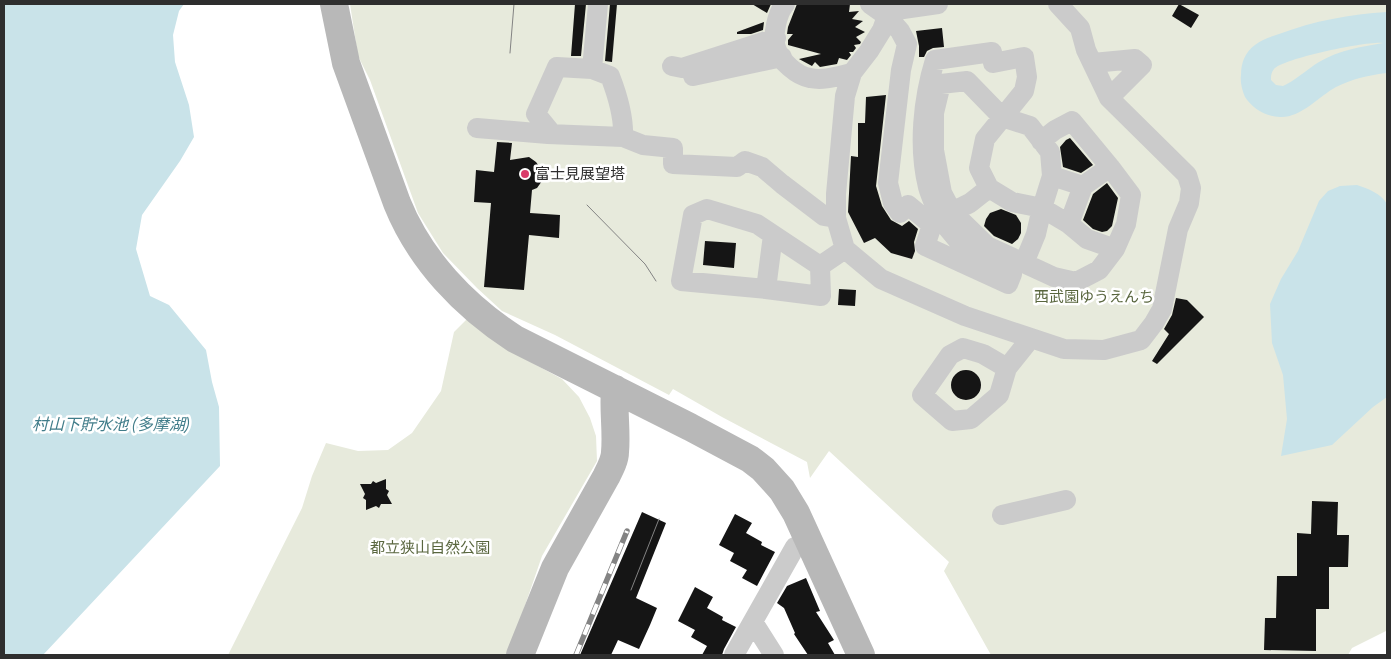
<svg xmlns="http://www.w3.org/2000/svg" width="1391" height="659" font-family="Ubuntu,'Noto Sans JP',sans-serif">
<rect width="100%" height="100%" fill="#fff"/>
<!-- green -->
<path fill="#e7eadc" d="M 350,4 L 1387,4 L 1387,632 L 1386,631 L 1352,648 L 1348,655 L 991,655 L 944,571 L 949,562 L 829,451 L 810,478 L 807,462 L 722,417 L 673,389 L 669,395 L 555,335 L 502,311 L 477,288 L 443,253 L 418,213 L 370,80 L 358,56 Z
M 468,318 L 505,348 L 562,379 L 579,397 L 590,418 L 596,436 L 597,461 L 542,556 L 508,655 L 228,655 L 302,508 L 312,476 L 326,443 L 358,451 L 388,450 L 412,433 L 441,391 L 454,332 Z"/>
<!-- water -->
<path fill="#c9e3e9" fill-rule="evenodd" d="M 4,4 L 184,4 L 179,11 L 173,35 L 175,62 L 189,105 L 194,137 L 180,161 L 142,215 L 136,249 L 150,296 L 169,305 L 206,350 L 212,382 L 219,407 L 220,466 L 43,655 L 4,655 Z
M 1387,12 L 1387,73 C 1369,75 1352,79 1336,87 C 1318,97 1301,118 1280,117 C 1266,117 1252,108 1245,97 C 1242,90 1240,82 1241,75 C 1241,63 1245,52 1255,45 C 1262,39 1271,37 1279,34 C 1314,21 1350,14 1387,12 ZM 1383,43 C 1361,47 1339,50 1319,62 C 1309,68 1293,82 1283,86 L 1276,85 L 1271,80 C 1271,76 1271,73 1274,69 C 1285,58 1367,41 1383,43 Z
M 1357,185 C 1368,189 1381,193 1387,204 L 1387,397 L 1373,407 L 1332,445 L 1281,456 L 1287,419 L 1283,375 L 1272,343 L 1270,304 L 1281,279 L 1298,251 L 1319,201 L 1328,191 L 1340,186 Z"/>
<!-- building -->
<path fill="#151515" d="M 575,4 L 586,4 L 581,56 L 571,56 Z
M 610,4 L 617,4 L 612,62 L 605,61 Z
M 752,4 L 771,4 L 767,13 Z
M 797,4 L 850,4 L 849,12 L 859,11 L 852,19 L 863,21 L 855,27 L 865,32 L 856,37 L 861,42 L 860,44 L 854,45 L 856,48 L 853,52 L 849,52 L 851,55 L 847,60 L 839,58 L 837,64 L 820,67 L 815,62 L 812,66 L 799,59 L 821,54 L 788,45 L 788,40 L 793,34 L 787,34 L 788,27 Z
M 1179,4 L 1199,15 L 1191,28 L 1172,16 Z
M 764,22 L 763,30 L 751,34 L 737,34 L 737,32 Z
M 942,28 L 944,47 L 933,48 L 927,51 L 924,57 L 919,57 L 919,46 L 916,31 Z
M 886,95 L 876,186 L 882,206 L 891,220 L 902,226 L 909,221 L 918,229 L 914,242 L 915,251 L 912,259 L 891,253 L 875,238 L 864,243 L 848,212 L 851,156 L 858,157 L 858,123 L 865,123 L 866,97 Z
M 1070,138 L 1093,165 L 1081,173 L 1063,167 L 1060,147 L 1066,140 Z
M 497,142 L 512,143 L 510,160 L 529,157 L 536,162 L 541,169 L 542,181 L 537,188 L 532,190 L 530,213 L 560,215 L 559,238 L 529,235 L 524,290 L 484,287 L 491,203 L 474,202 L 476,170 L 494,172 Z
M 1107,183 L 1118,198 L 1112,226 L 1107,231 L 1102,232 L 1093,229 L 1083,220 L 1093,194 Z
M 1001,209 L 1016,215 L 1021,223 L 1021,233 L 1018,239 L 1012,244 L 994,236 L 984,226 L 986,219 L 990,213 Z
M 705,241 L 736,243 L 734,268 L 703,265 Z
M 839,289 L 856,290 L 855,306 L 838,305 Z
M 1176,298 L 1187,300 L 1204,317 L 1157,364 L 1152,361 L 1169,334 L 1164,329 L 1172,315 Z
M951 385a15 15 0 1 1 30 0a15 15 0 1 1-30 0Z
M 386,479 L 386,489 L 389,491 L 387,495 L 392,504 L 381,504 L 379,508 L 376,506 L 366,510 L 366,500 L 363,498 L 365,494 L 360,484 L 371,484 L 373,481 L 376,483 Z
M 1312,501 L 1338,502 L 1337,535 L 1349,535 L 1348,567 L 1329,567 L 1329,609 L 1316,609 L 1316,651 L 1264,650 L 1265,618 L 1276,618 L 1277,576 L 1297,576 L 1297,533 L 1311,534 Z
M 642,512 L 666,523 L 636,598 L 657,608 L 650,625 L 639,649 L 618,640 L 611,655 L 580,655 Z
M 735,514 L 752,523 L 746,533 L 762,542 L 761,545 L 775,552 L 757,586 L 742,578 L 747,570 L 730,561 L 734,553 L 719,545 Z
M 806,578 L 820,611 L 816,612 L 834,640 L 828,643 L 835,655 L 808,655 L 794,634 L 795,633 L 784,608 L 777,603 L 787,586 Z
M 695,587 L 713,597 L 707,608 L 723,617 L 722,620 L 736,627 L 724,649 L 722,655 L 702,655 L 707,646 L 691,637 L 695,630 L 678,621 Z"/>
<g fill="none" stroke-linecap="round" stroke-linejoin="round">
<!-- street -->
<path stroke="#cbcbcb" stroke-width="20" d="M 785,4 C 777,13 772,36 776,48 C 780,61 797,76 810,78 C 824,81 838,76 852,73
M 870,4 L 887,16 L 882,30 L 869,51 L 852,73 L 845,96 L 836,194 L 836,218 L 845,249 L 881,279 L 965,316 L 1064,349 L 1104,350 L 1141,340 L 1154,323 L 1162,309 L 1178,229 L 1189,203 L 1191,188 L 1187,175 L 1109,98 L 1086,50 L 1080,28 L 1058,4
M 1093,63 L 1135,59 L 1142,65 L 1109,98
M 672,66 L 682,68 L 776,38
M 592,69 L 598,4
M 693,76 L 782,57
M 477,128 L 548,134 L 623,137
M 548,134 L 549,130 L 536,114 L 557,67 L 592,69 L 610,76 C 617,94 624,117 623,137 L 643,145 L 673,148 L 673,164 L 737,167 L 745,161 L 762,167 L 782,184 L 824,216 L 836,218
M 1052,176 L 1083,186 L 1110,167
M 952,212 L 970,203 L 989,188
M 941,220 C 937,209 931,198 928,187 C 918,147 923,99 935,60 L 992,52 L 993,63 L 1024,57 L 1027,77 L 1024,91 L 985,139 L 979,168 L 989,188 L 1012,202 L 1042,208 L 1052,176 L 1050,152 L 1030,126 L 1002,117 L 967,81 L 941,84 L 934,113 L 934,150 L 942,193 L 952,212 L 987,246 L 1054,277 L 1076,282 L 1099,270 L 1115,249 L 1126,224 L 1131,195 L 1110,167 L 1072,121 L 1055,130 L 1041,141
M 941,220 L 966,250 L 1012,274 L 1008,284 L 925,246 L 932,225 Z
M 1069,224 L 1083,186
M 932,225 L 908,205 L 900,213 L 893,203 L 888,183 L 901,70 L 907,44 L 900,31 L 887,16 L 896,10 L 938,4
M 1024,263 L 1036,234 L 1042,208 L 1069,224 L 1087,239 L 1115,249
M 820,266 L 757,224 L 707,209 L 693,215 L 681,281 L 766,289 L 821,296 L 820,266 L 845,249
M 766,289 L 773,235
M 1007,368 L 983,354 L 963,348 L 950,355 L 922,395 L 952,421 L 971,419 L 999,395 L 1007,368 L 1031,338
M 1002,515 L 1066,500
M 753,622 L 774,655
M 734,655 L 795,547"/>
<!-- secondary -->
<path stroke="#b8b8b8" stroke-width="28" d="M 334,4 L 346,63 L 397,203 C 420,260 464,306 515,339 L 690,427 L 750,459 L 763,469 L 782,490 L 796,513 L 861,655
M 520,655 L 555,568 L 606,477 C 610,469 615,460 615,452 C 617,431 613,410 615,389"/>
<!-- tram -->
<path stroke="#838383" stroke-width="1" d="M 510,53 L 514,4
M 587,205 L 645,264 L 656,281
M 631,590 L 659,519"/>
<!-- rail casing -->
<g stroke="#838383" stroke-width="5.5">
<path id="rail" d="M 576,655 L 627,531"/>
</g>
<!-- rail -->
<use href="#rail" stroke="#fff" stroke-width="4" stroke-dasharray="11" stroke-linecap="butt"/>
</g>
<!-- markers -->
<circle fill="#d93b69" stroke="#fff" stroke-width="2" cx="525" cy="174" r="5"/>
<g text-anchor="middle" stroke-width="5" stroke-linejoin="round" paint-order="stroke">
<!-- poi labels -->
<g font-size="15" fill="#2e2e2e" stroke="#fff" text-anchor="start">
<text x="535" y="179">富士見展望塔</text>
</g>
<!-- park labels -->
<g font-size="15" fill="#59663e" stroke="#fff">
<text x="1094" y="302">西武園ゆうえんち</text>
<text x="430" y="553">都立狭山自然公園</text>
</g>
<!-- water labels -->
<g font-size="16" font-style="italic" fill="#417d8a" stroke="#fff">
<text x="111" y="430">村山下貯水池 (多摩湖)</text>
</g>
</g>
<!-- border -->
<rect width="1391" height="659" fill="none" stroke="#2e2e2e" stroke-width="10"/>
</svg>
